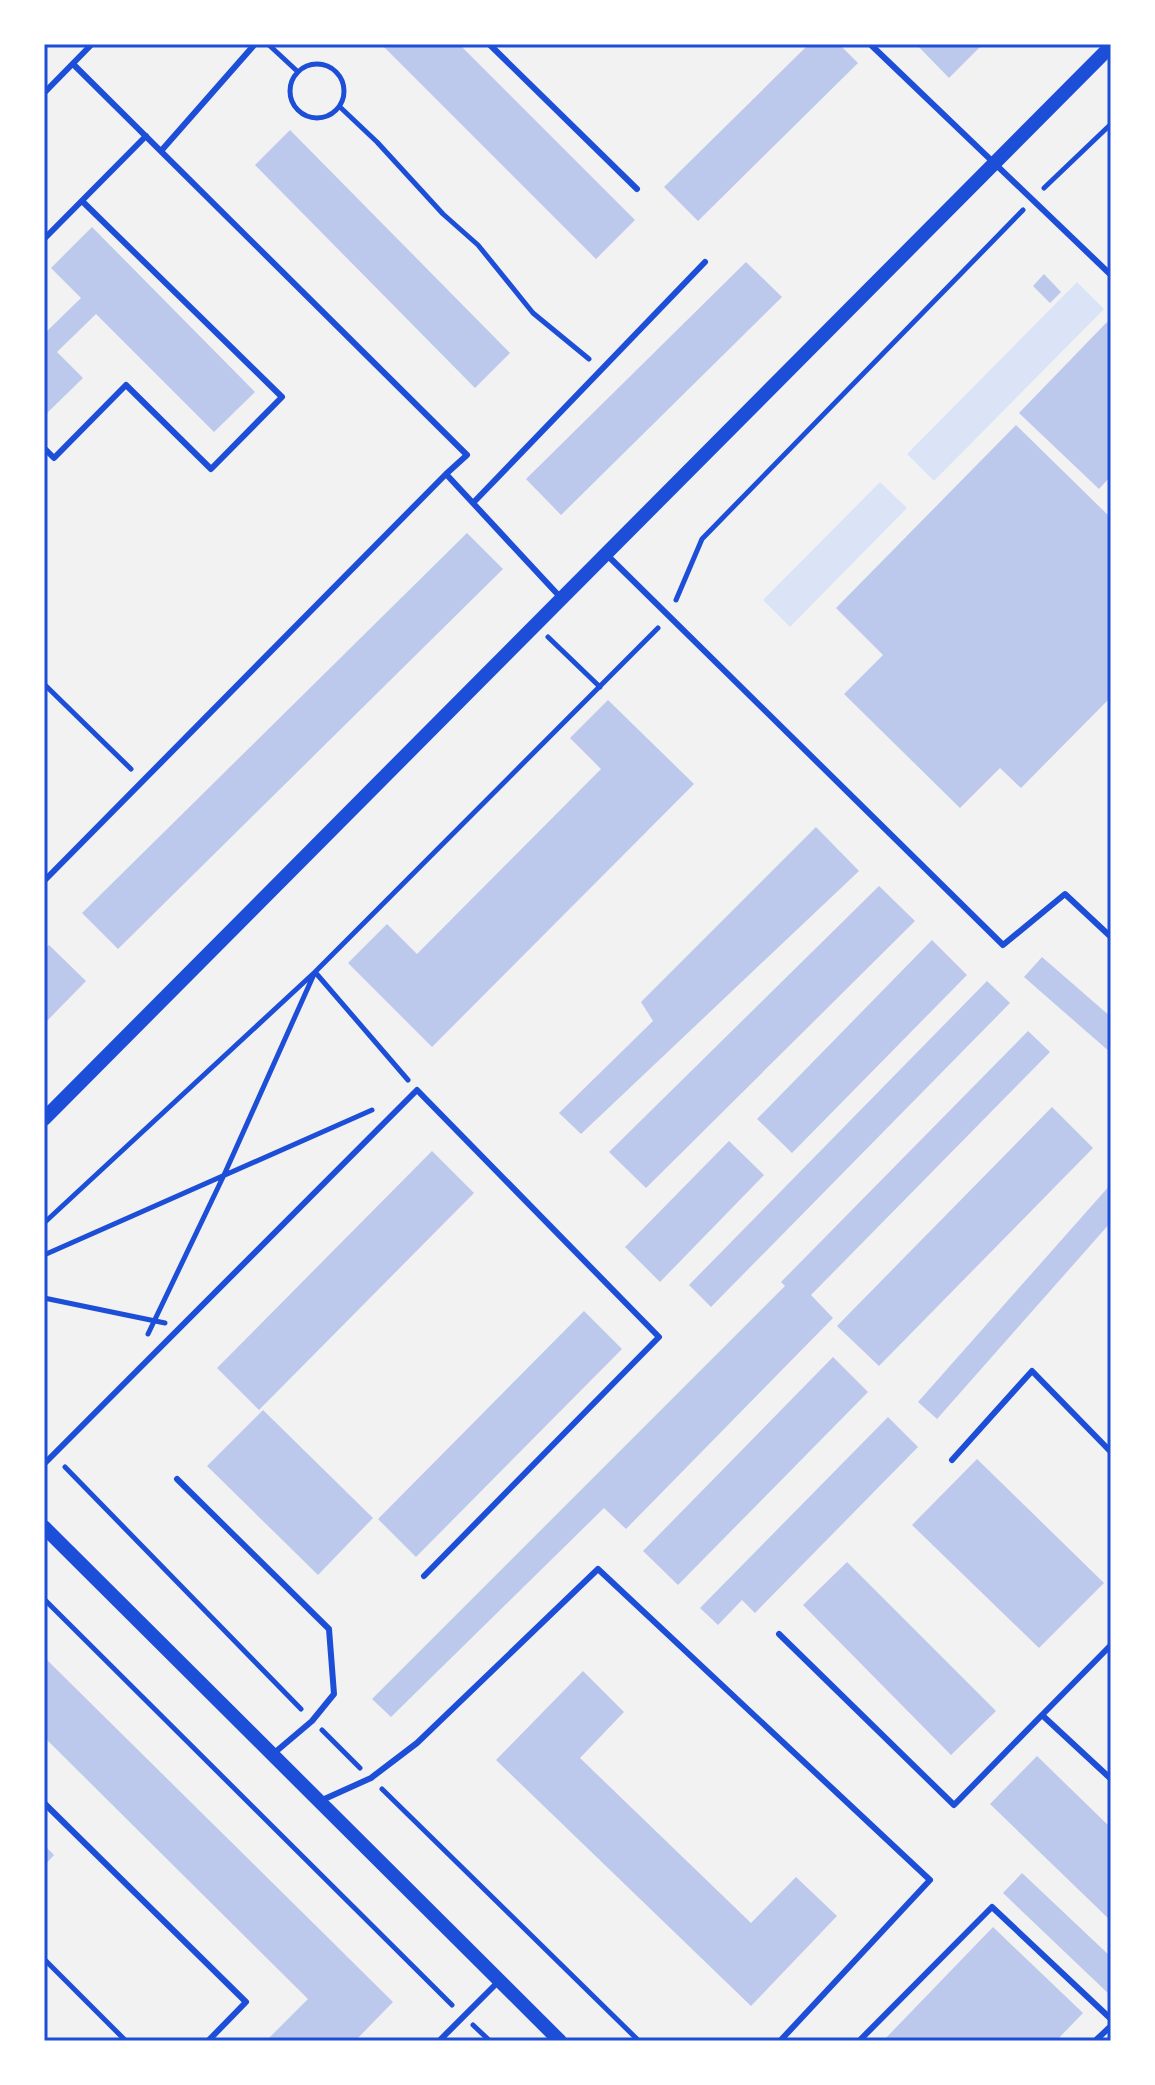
<svg xmlns="http://www.w3.org/2000/svg" width="1155" height="2085" font-family="'Sofia Sans Condensed',sans-serif">
<rect width="100%" height="100%" fill="#f2f2f2"/>
<!-- green -->
<path fill="#dbe4f7" d="M 1077,282 L 1104,309 L 934,481 L 907,454 Z
M 880,482 L 907,508 L 790,627 L 763,600 Z"/>
<!-- building -->
<path fill="#bdc9ec" d="M 381,44 L 459,44 L 635,220 L 596,259 Z
M 809,44 L 839,44 L 858,63 L 698,221 L 664,187 Z
M 916,44 L 983,44 L 949,78 Z
M 290,130 L 510,353 L 475,388 L 255,165 Z
M 92,227 L 255,392 L 214,432 L 96,314 L 57,352 L 83,378 L 44,416 L 44,334 L 81,298 L 51,268 Z
M 746,262 L 782,297 L 561,515 L 526,479 Z
M 1044,274 L 1061,292 L 1050,303 L 1033,286 Z
M 1107,322 L 1111,326 L 1111,476 L 1099,489 L 1019,413 Z
M 1016,425 L 1111,518 L 1111,697 L 1021,788 L 1000,768 L 960,808 L 844,694 L 883,655 L 836,608 Z
M 467,533 L 503,569 L 118,949 L 82,913 Z
M 608,700 L 694,784 L 432,1047 L 348,963 L 387,924 L 417,954 L 601,769 L 570,738 Z
M 816,827 L 859,871 L 581,1134 L 559,1113 L 653,1021 L 641,1002 Z
M 879,886 L 915,921 L 646,1188 L 609,1152 Z
M 932,940 L 967,975 L 792,1153 L 757,1119 Z
M 49,945 L 86,981 L 44,1024 L 44,950 Z
M 1042,957 L 1111,1017 L 1111,1053 L 1024,977 Z
M 987,981 L 1010,1003 L 711,1307 L 689,1285 Z
M 1028,1031 L 1050,1052 L 811,1295 L 833,1318 L 626,1529 L 604,1508 L 391,1717 L 372,1699 L 785,1286 L 781,1282 Z
M 1052,1107 L 1093,1148 L 879,1366 L 837,1326 Z
M 729,1141 L 764,1175 L 660,1282 L 625,1247 Z
M 432,1151 L 474,1193 L 259,1410 L 217,1368 Z
M 1111,1184 L 1111,1222 L 937,1419 L 918,1402 Z
M 584,1311 L 622,1349 L 416,1557 L 378,1519 Z
M 833,1357 L 868,1392 L 678,1585 L 643,1551 Z
M 263,1410 L 373,1518 L 318,1575 L 207,1466 Z
M 888,1417 L 918,1447 L 755,1613 L 742,1600 L 718,1625 L 700,1608 Z
M 977,1459 L 1104,1583 L 1039,1648 L 912,1525 Z
M 847,1562 L 996,1711 L 951,1755 L 803,1605 Z
M 44,1657 L 393,2002 L 355,2041 L 266,2041 L 308,1999 L 44,1737 Z
M 583,1671 L 624,1712 L 580,1758 L 751,1923 L 796,1877 L 837,1916 L 751,2006 L 496,1760 Z
M 1037,1756 L 1111,1828 L 1111,1921 L 990,1804 Z
M 44,1845 L 54,1855 L 44,1866 Z
M 1022,1873 L 1111,1957 L 1111,1996 L 1003,1893 Z
M 993,1927 L 1083,2013 L 1056,2041 L 883,2041 Z"/>
<g fill="none" stroke-linecap="round" stroke-linejoin="round">
<!-- path -->
<path stroke="#1d4ed8" stroke-width="5" d="M 269,45 L 297,71
M290 91a27 27 0 1 1 54 0a27 27 0 1 1-54 0Z
M 340,107 L 377,142 L 443,214 L 478,245 L 533,313 L 589,359
M 1044,188 L 1111,124
M 676,600 L 702,539 L 1023,210
M 548,637 L 600,687
M 44,684 L 131,769
M 44,1223 L 315,972 L 658,628
M 44,1255 L 372,1110
M 44,1298 L 165,1323
M 148,1334 L 224,1175 L 315,972 L 408,1080
M 65,1467 L 301,1709
M 44,1599 L 452,2005
M 322,1730 L 360,1768
M 382,1789 L 639,2041
M 44,1959 L 126,2041
M 473,2025 L 490,2041"/>
<!-- service -->
<path stroke="#1d4ed8" stroke-width="6" d="M 489,44 L 637,189
M 870,44 L 1111,275
M 73,64 L 467,455 L 446,474
M 44,93 L 92,44
M 161,151 L 255,44
M 44,239 L 146,136
M 44,448 L 54,458 L 126,385 L 211,469 L 282,397 L 82,201
M 473,503 L 705,262
M 606,554 L 1003,945 L 1065,894 L 1111,937
M 44,881 L 446,474 L 562,599
M 952,1460 L 1032,1371 L 1111,1452
M 44,1464 L 417,1090 L 659,1337 L 424,1576
M 177,1479 L 329,1629 L 334,1694 L 312,1721 L 273,1754
M 779,1634 L 954,1805 L 1042,1715
M 1111,1645 L 1042,1715 L 1111,1779
M 320,1801 L 371,1778 L 417,1743 L 598,1569 L 930,1880 L 780,2041
M 44,1803 L 246,2002 L 208,2041
M 439,2041 L 499,1981
M 859,2041 L 992,1907 L 1111,2019
M 1095,2041 L 1111,2026"/>
<!-- tertiary -->
<path stroke="#1d4ed8" stroke-width="14" d="M 44,1119 L 1111,46
M 44,1527 L 560,2041"/>
</g>
<!-- border -->
<rect width="1155" height="2085" fill="none" stroke="#ffffff" stroke-width="92"/>
<rect x="46" y="46" width="1063" height="1993" fill="none" stroke="#1d4ed8" stroke-width="3"/>
</svg>
